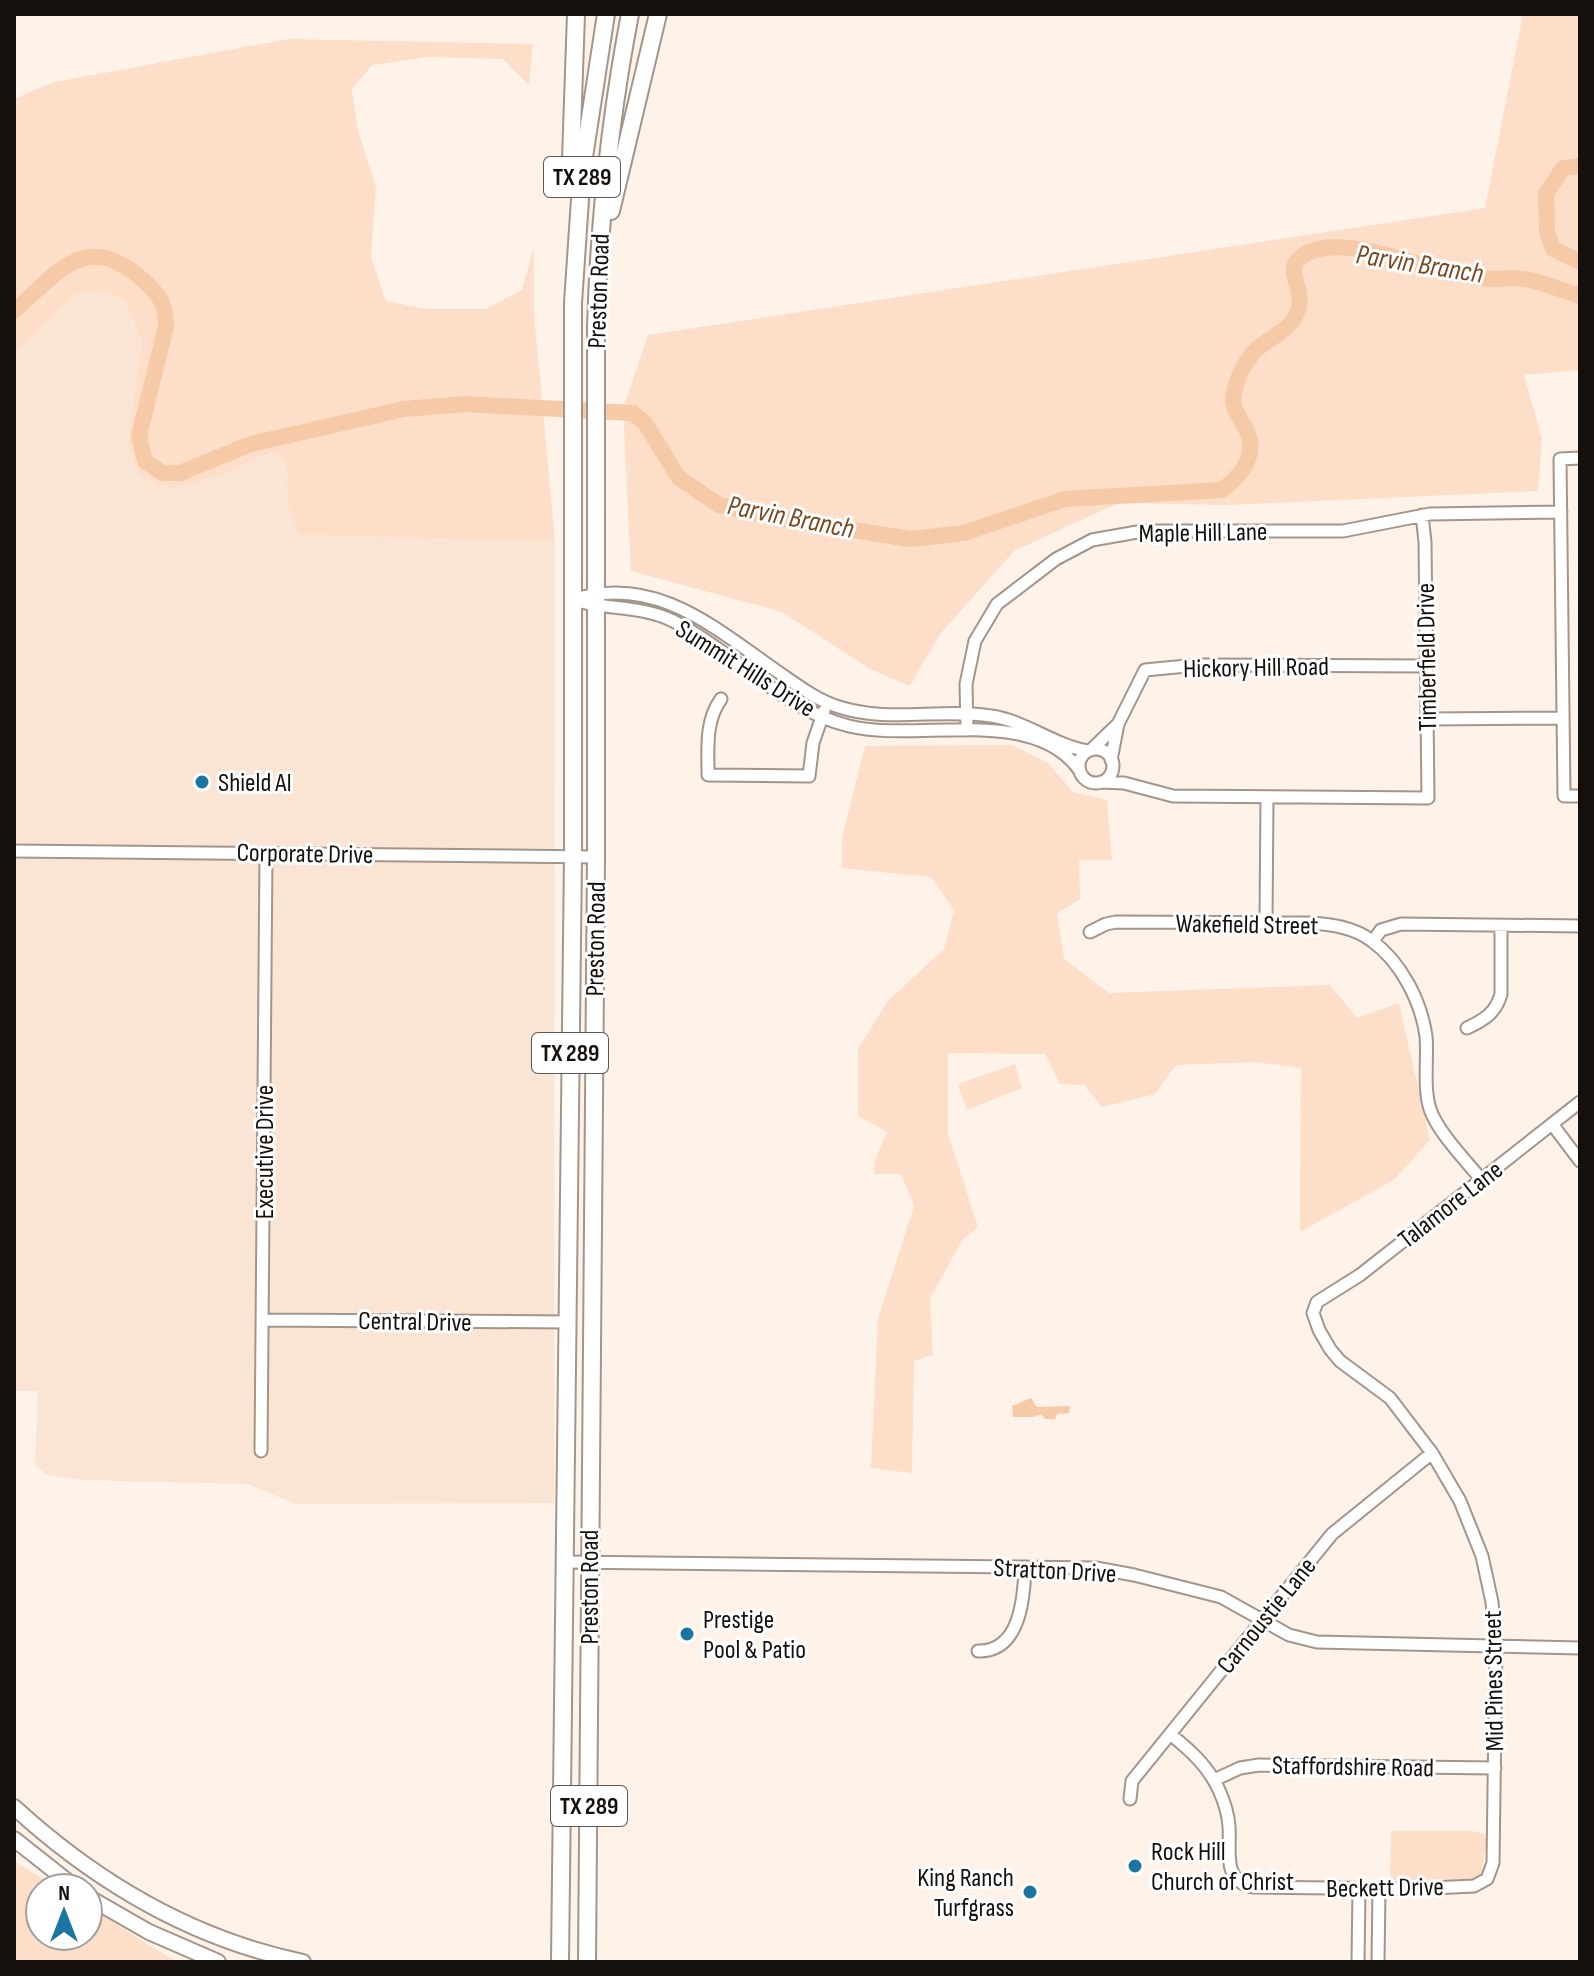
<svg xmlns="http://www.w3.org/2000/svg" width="1594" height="1976" font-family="'Sofia Sans Condensed',sans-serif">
<rect width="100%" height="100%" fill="#fff2e8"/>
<!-- built -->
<path fill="#fae4d3" d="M 109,293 L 125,302 L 142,344 L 138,381 L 226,474 L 272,452 L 286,462 L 288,506 L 300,535 L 555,541 L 554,1503 L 295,1504 L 249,1484 L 82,1480 L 47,1475 L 35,1465 L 38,1391 L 14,1391 L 14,353 L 75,294 Z"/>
<!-- green -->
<path fill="#fddfc9" d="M 1523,14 L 1580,14 L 1580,370 L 1524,375 L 1542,439 L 1538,491 L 1229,505 L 1118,503 L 1014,551 L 940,634 L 910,686 L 872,670 L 782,612 L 631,571 L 623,409 L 648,335 L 1485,208 Z
M 289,39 L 533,44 L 529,85 L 503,59 L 428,57 L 372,65 L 352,89 L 358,130 L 376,188 L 371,257 L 386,301 L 426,309 L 486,309 L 522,290 L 534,247 L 534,313 L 555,541 L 299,535 L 288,506 L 286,463 L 272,452 L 226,474 L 171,488 L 140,476 L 128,444 L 142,343 L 125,302 L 109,293 L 75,294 L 14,353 L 14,99 L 54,82 Z
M 1012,745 L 1048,763 L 1073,792 L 1107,800 L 1112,860 L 1079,860 L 1080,899 L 1057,914 L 1064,959 L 1109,993 L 1330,985 L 1357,1018 L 1399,1003 L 1430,1140 L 1395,1179 L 1300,1232 L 1301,1068 L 1256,1062 L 1176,1065 L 1155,1094 L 1102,1107 L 1084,1085 L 1060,1084 L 1045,1054 L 948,1053 L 948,1134 L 978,1227 L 962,1240 L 930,1299 L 933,1355 L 914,1361 L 912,1473 L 871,1468 L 878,1319 L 914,1206 L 901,1174 L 875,1174 L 874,1162 L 887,1132 L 858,1116 L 858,1049 L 888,1001 L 944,949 L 954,910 L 931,877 L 842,868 L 842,838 L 865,746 Z
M 1015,1064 L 1022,1088 L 967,1110 L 958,1084 Z
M 1391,1831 L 1472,1831 L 1485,1834 L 1487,1839 L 1481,1875 L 1475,1879 L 1390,1883 Z
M 14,1861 L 58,1888 L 40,1888 L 40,1936 L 88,1936 L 88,1907 L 177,1962 L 14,1962 Z"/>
<!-- water -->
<path fill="#f6c9a7" d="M 1031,1398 L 1037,1407 L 1070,1406 L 1069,1413 L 1057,1414 L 1055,1419 L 1045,1419 L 1041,1414 L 1033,1417 L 1013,1417 L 1012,1406 Z"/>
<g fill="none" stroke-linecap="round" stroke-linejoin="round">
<!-- river -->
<path stroke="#f6c9a7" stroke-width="16" d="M 1580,166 L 1563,168 L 1546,194 L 1547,232 L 1553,249 L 1580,262
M 14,311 C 59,272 86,229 143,280 C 160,295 166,304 166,327 L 139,436 L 145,461 L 162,473 L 180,473 L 251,444 L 404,409 L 465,404 L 633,413 L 645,423 L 679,478 L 719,505 L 778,518 L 910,539 L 964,533 L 1065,499 L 1222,490 C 1241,476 1259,454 1246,429 C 1242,421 1234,411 1233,402 C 1233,384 1245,360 1258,348 C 1269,339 1284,332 1292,322 C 1313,293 1283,275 1298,260 C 1329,228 1412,265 1449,272 C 1463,275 1478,278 1491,279 C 1499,280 1508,277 1516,278 C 1536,279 1560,290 1580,296"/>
<!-- minor casing -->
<g stroke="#a4958b" stroke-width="15">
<path id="minor" d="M 1580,458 L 1560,459 L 1564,796 L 1580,796
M 572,600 C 656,573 716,629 781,674 C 800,687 817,700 839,707 C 888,723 941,708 991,716 C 1026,721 1053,745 1088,751
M 573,600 C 606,610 640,605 673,621 C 733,651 782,710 849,726 C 917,743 1034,704 1080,771
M 721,699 C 705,721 708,748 708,775 L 809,776 L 813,743 L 824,711
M 1427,719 L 1563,718
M 967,730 L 966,684 L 975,641 L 997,604 L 1056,559 L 1092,540 L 1143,531 L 1343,531 L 1430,514 L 1561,512
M1079 766a17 17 0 1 1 34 0a17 17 0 1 1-34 0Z
M 1091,750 L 1118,724 L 1145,670 L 1197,665 L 1427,666
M 1111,760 L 1118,724
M 1101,782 L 1124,783 L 1173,796 L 1428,798 L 1425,542 L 1422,515
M 14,851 L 596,857
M 1266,922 L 1267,797
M 1090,932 L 1106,924 L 1116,922 L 1308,923 C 1330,924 1354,927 1372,941 C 1401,962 1421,1001 1426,1036 C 1428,1059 1423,1087 1430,1109 C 1437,1131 1466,1161 1481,1179
M 1373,941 L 1381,930 L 1401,924 L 1580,926
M 1467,1028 C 1484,1020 1496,1013 1501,994 L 1501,926
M 1552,1124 L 1580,1161
M 263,1320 L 567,1322
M 261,1451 L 266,853
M 565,1562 L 1096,1568 L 1134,1575 L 1221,1597 L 1289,1635 L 1317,1642 L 1580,1648
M 978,1651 C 1020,1652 1024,1599 1025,1567
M 1170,1734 C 1190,1750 1208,1766 1219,1790 C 1224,1801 1228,1813 1229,1826 C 1231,1850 1221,1882 1254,1887 L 1411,1889 L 1474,1886 L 1487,1879 L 1493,1863 L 1496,1645 L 1492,1602 L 1482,1556 L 1460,1501 L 1432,1453 L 1390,1398 L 1340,1361 L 1330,1349 L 1319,1330 L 1313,1313 L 1317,1302 L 1360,1275 L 1580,1102
M 1214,1780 L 1240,1768 L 1259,1765 L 1495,1768
M 1130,1799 L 1132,1781 L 1332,1534 L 1432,1453
M 1358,1962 L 1359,1889
M 1378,1962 L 1379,1889"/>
</g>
<!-- secondary casing -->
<g stroke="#a4958b" stroke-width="18">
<path id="secondary" d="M 14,1807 C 96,1882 192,1939 303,1962
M 14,1839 L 76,1888
M 88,1897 L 149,1932 L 218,1962"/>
</g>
<!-- primary casing -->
<g stroke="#a4958b" stroke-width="20">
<path id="primary" d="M 570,188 L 576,14
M 611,211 L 658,14
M 560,1962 L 573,856 L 573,303 L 582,170 L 606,14
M 587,1962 L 596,857 L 596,327 C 599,222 610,118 630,14"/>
</g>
<!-- minor -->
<use href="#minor" stroke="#fff" stroke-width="11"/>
<!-- secondary -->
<use href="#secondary" stroke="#fff" stroke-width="14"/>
<!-- primary -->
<use href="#primary" stroke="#fff" stroke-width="16"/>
</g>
<!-- markers -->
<g fill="#1c74a3" stroke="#fff" stroke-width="3">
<circle cx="202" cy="782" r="8"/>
<circle cx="687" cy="1634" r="8"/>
<circle cx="1135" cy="1866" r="8"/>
<circle cx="1030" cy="1892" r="8"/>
</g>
<g text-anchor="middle" stroke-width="6" stroke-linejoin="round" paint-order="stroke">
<!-- shield labels -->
<g fill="#fff" stroke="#5b5855" stroke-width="2">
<rect x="544" y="157" width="76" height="40" rx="6"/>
<rect x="532" y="1033" width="76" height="40" rx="6"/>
<rect x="551" y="1786" width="76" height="40" rx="6"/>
</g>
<g font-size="24" font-weight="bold" fill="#15100c">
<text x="582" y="185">TX 289</text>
<text x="570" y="1061">TX 289</text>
<text x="589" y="1814">TX 289</text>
</g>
<!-- street labels -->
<g font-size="26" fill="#15100c" stroke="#fff">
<text transform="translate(598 291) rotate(-88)" y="9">Preston Road</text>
<text transform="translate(1203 532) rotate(-1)" y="9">Maple Hill Lane</text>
<text transform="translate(1426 657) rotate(-91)" y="9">Timberfield Drive</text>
<text transform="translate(1256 667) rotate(-1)" y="9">Hickory Hill Road</text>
<text transform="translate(746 668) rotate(32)" y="9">Summit Hills Drive</text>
<text transform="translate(305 853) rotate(1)" y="9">Corporate Drive</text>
<text transform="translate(1247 924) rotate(1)" y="9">Wakefield Street</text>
<text transform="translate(595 939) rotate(-89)" y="9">Preston Road</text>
<text transform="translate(264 1152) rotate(-90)" y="9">Executive Drive</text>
<text transform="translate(1450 1204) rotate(-38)" y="9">Talamore Lane</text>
<text transform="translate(415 1321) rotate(1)" y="9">Central Drive</text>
<text transform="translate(1055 1570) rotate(3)" y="9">Stratton Drive</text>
<text transform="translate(589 1587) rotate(-90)" y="9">Preston Road</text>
<text transform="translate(1266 1615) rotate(-51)" y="9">Carnoustie Lane</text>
<text transform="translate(1493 1681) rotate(-91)" y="9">Mid Pines Street</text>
<text transform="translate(1353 1766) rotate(1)" y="9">Staffordshire Road</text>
<text transform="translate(1385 1887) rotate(-1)" y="9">Beckett Drive</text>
</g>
<!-- poi labels -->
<g font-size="26" fill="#15100c" stroke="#fff" text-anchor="start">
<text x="218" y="791">Shield AI</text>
<text x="703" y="1628">Prestige<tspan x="703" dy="30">Pool &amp; Patio</tspan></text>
<text x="1151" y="1860">Rock Hill<tspan x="1151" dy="30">Church of Christ</tspan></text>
<text x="1014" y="1886" text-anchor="end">King Ranch<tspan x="1014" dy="30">Turfgrass</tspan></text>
</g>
<!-- water labels -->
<g font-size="28" font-style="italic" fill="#79481f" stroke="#fff">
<text transform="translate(1420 263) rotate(9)" y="10">Parvin Branch</text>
<text transform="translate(791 516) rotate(11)" y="10">Parvin Branch</text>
</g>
</g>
<!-- border -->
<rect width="1594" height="1976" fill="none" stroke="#15100c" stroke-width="32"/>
<!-- north arrow -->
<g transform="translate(64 1912)"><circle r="38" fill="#ffffff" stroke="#a19f9e" stroke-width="2"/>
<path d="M0-6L14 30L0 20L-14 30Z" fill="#1c74a3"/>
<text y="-12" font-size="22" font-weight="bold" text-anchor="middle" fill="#15100c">N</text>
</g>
</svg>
